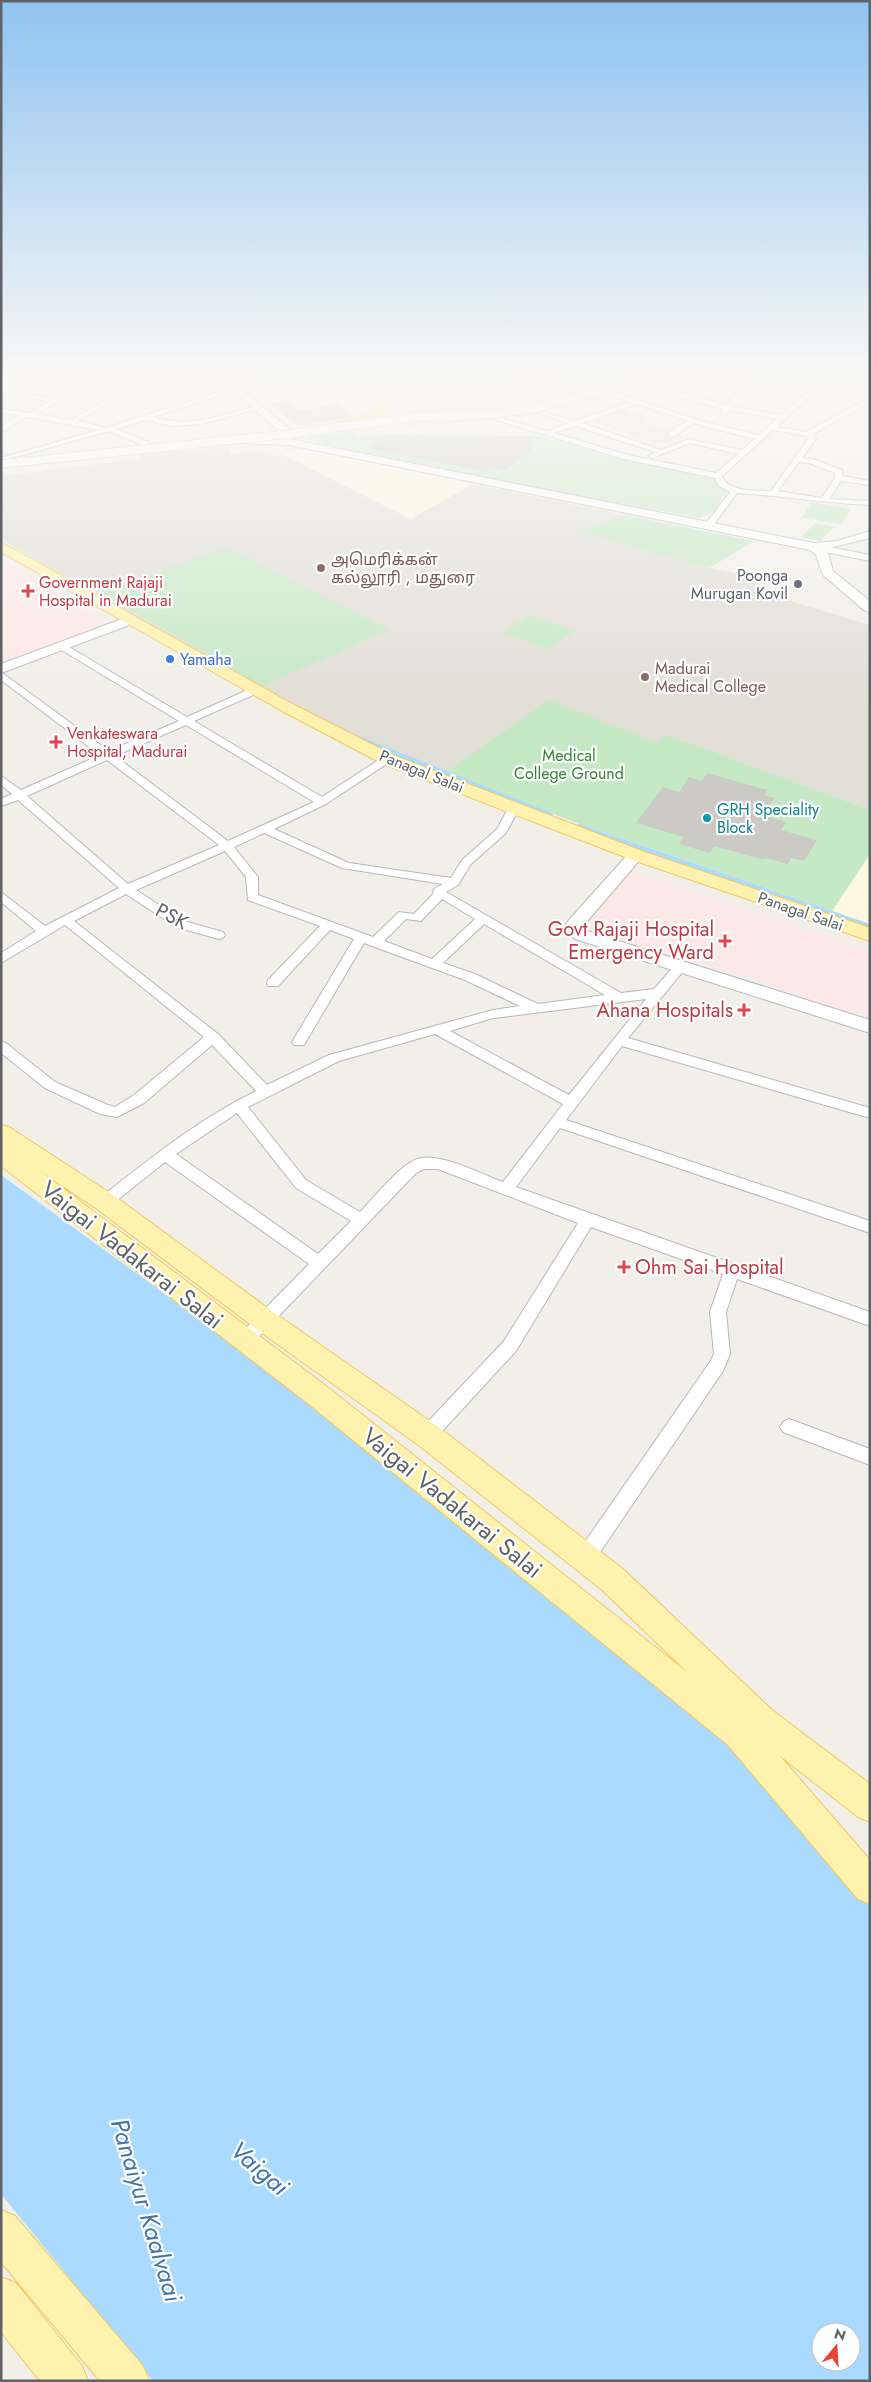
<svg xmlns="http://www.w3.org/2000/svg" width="871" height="2382" font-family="Jost,'Noto Sans Tamil',sans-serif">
<rect width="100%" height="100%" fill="#f1efe8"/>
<!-- commercial -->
<path fill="#fef7e0" d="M 709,390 L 720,393 L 723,396 L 698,403 L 686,410 L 678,409 L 651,418 L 623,409 L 657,399 L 666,402 L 685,394 Z
M 585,402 L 611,409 L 539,434 L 384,434 L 429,425 L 513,420 Z
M 303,448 L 411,471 L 473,484 L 411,519 L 283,455 Z
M 870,854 L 870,925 L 832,911 Z"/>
<!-- education -->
<path fill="#e1ded6" d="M 623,409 L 651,418 L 642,422 L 686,437 L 667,444 L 661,442 L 657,444 L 591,422 Z
M 228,447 L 230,455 L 256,450 L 272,456 L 283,455 L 411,519 L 473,484 L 625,515 L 576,531 L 709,568 L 763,579 L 756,591 L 870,625 L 870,810 L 665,734 L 585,826 L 445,773 L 405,757 L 402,752 L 392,751 L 339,729 L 91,592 L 1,539 L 1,476 L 139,459 L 139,455 L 142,454 Z"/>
<!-- medical -->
<path fill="#fce8e6" d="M 1,559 L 106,623 L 1,664 Z
M 629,869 L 870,952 L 870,1021 L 709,963 L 680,966 L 584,929 Z"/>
<!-- green -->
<path fill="#c5e8c5" d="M 552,374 L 636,374 L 588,385 L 572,383 Z
M 351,431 L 356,437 L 384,434 L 538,436 L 614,455 L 715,477 L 718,484 L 727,490 L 715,511 L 699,518 L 373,457 L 302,438 Z
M 811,502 L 850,509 L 842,524 L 802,518 Z
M 625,515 L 754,541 L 709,568 L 575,531 Z
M 815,523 L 834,527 L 820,541 L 801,537 Z
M 226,547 L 390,629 L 263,686 L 101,593 Z
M 530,615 L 575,631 L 547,649 L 502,633 Z
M 549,700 L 657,743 L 665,734 L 870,810 L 870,854 L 832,911 L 585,826 L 445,773 Z"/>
<!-- water -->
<path fill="#aadaff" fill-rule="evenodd" d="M 1,1175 L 249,1355 L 674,1694 L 759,1772 L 870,1903 L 870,2381 L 153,2381 L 1,2194 ZM 821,2332 L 851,2332 L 851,2362 L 821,2362 Z"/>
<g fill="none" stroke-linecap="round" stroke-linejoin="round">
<!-- canal -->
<path fill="#aadaff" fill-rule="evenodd" d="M 361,737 L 552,813 L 553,815 L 552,817 L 544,817 L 358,742 L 356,740 Z
M 579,824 L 870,924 L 870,931 L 575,829 L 575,825 Z"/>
</g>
<!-- building -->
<path fill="#cccac5" d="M 283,400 L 289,402 L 299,411 L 339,404 L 354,416 L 299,426 L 292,419 L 289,420 L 269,403 Z
M 389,434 L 413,439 L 417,436 L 426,438 L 529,436 L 533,449 L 506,470 L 492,468 L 487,472 L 368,448 Z
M 707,773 L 767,790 L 764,795 L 774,798 L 763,815 L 786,822 L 781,830 L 817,840 L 804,861 L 791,858 L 788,864 L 766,858 L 761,859 L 714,846 L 710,853 L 679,844 L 684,837 L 636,823 L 663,787 L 679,792 L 689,777 L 702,781 Z"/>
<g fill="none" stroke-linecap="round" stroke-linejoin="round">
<!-- street casing -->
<g stroke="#b5b8bc" stroke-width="2">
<path id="street" d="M 8,374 L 18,374 L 68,390 L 63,391 Z
M 77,374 L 91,374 L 120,381 L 117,383 Z
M 151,374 L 159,374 L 78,421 L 106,428 L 230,388 L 235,388 L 279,379 L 274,374 L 281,374 L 287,380 L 237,392 L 234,391 L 153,417 C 187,429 224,414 257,406 L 261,408 L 259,409 L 201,424 L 172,426 L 146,420 L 116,429 L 149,442 L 151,450 L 145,450 L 143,445 L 109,431 L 5,460 L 1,458 L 98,430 L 27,417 L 1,432 L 1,427 L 19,415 L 1,413 L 1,409 L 30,413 L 48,402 L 1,391 L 1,387 L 56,400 L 56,402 L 38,414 L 71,420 Z
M 367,374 L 376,374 L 410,387 L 405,388 Z
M 699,374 L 711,376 L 711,378 L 705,380 C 738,392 755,374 786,374 L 731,391 L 739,401 L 734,407 L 781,415 L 817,383 L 788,374 L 799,374 L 870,389 L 870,393 L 823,384 L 777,427 L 806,432 L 870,397 L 870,402 L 813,434 L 816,439 L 802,458 L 813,459 L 842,470 L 842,476 L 870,481 L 870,485 L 841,481 L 829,499 L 870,501 L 870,505 C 825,503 782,496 737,493 L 711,528 L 708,528 L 704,526 L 730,492 L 718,485 L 715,478 L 624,459 L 486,417 L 490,415 L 547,431 L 568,423 L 533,411 L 533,409 L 575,421 L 629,402 L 603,392 L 605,389 L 701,421 L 759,435 L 777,419 L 730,410 L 727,414 L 721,414 L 723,409 L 662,392 L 637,383 L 640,381 L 666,388 L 695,381 L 696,379 L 703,377 ZM 701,383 L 715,388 L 726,388 L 725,391 L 732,401 L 727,405 L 674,391 ZM 636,404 L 687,421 L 669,432 L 669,436 L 675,436 L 693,423 L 755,439 L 742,450 L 689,439 L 661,450 L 582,423 ZM 575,426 L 655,452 L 648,456 L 652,458 L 690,443 L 738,454 L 716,473 L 628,455 L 554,433 ZM 773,430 L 807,436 L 808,439 L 771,491 C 755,490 729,493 722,476 ZM 799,462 L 809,463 L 835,473 L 834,479 L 822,498 L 778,491 Z
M 848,374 L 870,375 L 870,379 Z
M 814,544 L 870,555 L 870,561 L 811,549 L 811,545 Z
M 58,644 L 64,644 L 187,717 L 252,688 L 260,688 L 260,692 L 194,721 L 322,797 L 383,757 L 391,757 L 391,761 L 326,804 L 274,829 L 349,863 L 451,878 L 462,860 L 497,829 L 510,805 L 518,805 L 520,807 L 506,833 L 471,864 L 458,885 L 446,892 L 621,993 L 654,989 L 676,964 L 684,964 L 686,967 L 684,970 L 628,1038 L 870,1108 L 870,1118 L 622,1046 L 566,1120 L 870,1221 L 870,1233 L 560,1128 L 516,1187 L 870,1312 L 870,1326 L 737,1279 L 726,1312 L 730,1354 L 723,1371 L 592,1564 L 585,1567 L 578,1564 L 576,1558 L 578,1552 L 710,1362 L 714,1354 L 710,1312 L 723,1274 L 591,1227 L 516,1351 L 433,1441 L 427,1443 L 421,1441 L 418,1435 L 421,1429 L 504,1341 L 578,1223 L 438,1169 L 424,1169 L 416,1173 L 250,1346 L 244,1348 L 238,1346 L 236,1341 L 238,1336 L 309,1264 L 165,1162 L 110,1206 L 105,1208 L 100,1206 L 97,1202 L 100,1198 C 149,1159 199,1119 256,1091 L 212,1045 L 144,1103 L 117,1117 L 100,1114 L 45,1088 L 1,1053 L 1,1041 L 6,1043 L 55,1082 L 108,1105 L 115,1107 L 134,1095 L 204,1037 L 65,925 L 1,963 L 1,953 L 36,931 L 1,902 L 1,892 L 45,926 L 119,888 L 18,800 L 1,806 L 1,799 L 12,794 L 1,785 L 1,776 L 21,790 L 100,755 L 1,680 L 1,672 L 109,751 L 179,721 L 58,648 ZM 186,725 L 314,802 L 228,841 L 115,756 ZM 107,760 L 219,845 L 128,884 L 27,796 ZM 264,833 L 342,868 L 443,884 L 434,889 L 433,894 L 414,914 L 399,912 L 373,937 L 258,895 L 258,877 L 234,847 ZM 225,851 L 246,877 L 248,900 L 320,926 L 268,980 L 267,983 L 268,986 L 278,986 L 330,930 L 354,939 L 292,1042 L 294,1045 L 304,1045 L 364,943 L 465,980 L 520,1006 L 493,1010 L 329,1055 L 267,1085 L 218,1034 L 74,921 L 126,894 L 176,927 L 219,939 L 223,938 L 225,935 L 223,932 L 184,921 L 136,890 ZM 442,899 L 475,919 L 432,959 L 384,941 L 406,919 L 421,921 ZM 484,924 L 605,995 L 538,1004 L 475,974 L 443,963 ZM 646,999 L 569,1095 L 450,1031 L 493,1018 ZM 435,1034 L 563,1104 L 503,1182 C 481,1174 443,1154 421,1158 C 402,1161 374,1198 360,1212 L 306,1180 L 248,1107 L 339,1061 ZM 237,1113 L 296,1188 L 351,1221 L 318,1254 L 176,1154 Z
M 789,1419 L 870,1449 L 870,1465 L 783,1432 L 780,1427 L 783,1422 Z"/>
</g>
<!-- secondary casing -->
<g stroke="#b6babf" stroke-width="2">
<path id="secondary" d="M 208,374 C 225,374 226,385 240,388 L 292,431 L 292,435 L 284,435 L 234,392 L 229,391 Z
M 541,374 L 554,374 L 597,395 L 592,398 L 589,397 Z
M 245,438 L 289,439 L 814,543 L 837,541 L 870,531 L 870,538 L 825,549 L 828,553 L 833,571 L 870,601 L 870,612 L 865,611 L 823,575 L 816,555 L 810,550 L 289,445 L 241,443 L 241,439 Z
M 122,619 L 127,620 L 129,623 L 127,626 L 1,673 L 1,664 Z
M 636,850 L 642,852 L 644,855 L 584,925 L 587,931 L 870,1020 L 870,1033 L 575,939 L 567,930 L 566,924 L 569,920 L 630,852 Z"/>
</g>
<!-- primary casing -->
<g stroke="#f2c960" stroke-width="2">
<path id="primary" d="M 1,542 L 296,706 L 393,755 L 642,851 L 870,928 L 870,941 L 630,859 L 381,763 L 284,712 L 1,552 Z
M 1,1125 L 9,1127 L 113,1195 L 273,1312 L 437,1426 L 623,1569 L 772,1710 L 870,1784 L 870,1822 L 858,1817 L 779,1755 L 870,1860 L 870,1904 L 858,1899 L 728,1745 L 310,1405 L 1,1166 L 1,1145 L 4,1146 L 1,1145 ZM 40,1171 L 97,1209 L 255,1328 L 417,1444 L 601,1589 L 688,1673 L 330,1389 Z
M 1,2210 L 15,2216 L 143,2366 L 149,2381 L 100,2381 L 1,2262 Z
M 1,2277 L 16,2283 L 82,2366 L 88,2381 L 40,2381 L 1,2332 Z"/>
</g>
<!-- highway casing -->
<g stroke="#f9ab00" stroke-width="1">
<path id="highway" d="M 437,374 L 456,374 L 454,377 L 395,396 L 379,421 L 336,430 L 329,426 L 331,423 L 369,415 L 386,390 Z
M 664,374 L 687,374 L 685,377 L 627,390 L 621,386 L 623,383 Z"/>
</g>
<!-- street -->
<use href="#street" fill="#fff" fill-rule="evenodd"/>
<!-- secondary -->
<use href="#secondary" fill="#fff" fill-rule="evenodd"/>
<!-- primary -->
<use href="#primary" fill="#fff2af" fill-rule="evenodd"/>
<!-- highway -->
<use href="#highway" fill="#fde293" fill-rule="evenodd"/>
<!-- street-bridge casing -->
<g stroke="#b5b8bc" stroke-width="9" stroke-linecap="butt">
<path id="street-bridge" d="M 1,464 L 290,434 L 415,417 L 463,416 L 528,410 L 660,376"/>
</g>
<!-- street-bridge -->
<use href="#street-bridge" stroke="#fff" stroke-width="8"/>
</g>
<!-- sky -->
<linearGradient id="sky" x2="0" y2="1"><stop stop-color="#8fc3f1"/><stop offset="0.53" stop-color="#f9f8f5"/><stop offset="1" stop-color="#f9f8f5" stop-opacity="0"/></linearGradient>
<rect width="871" height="707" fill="url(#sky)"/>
<!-- markers -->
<g fill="#8d6e63" stroke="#fff" stroke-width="2">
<circle cx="321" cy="568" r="5"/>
<circle cx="645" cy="677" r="5"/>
</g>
<circle fill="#6b7280" stroke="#fff" stroke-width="2" cx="798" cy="584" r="5"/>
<g fill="#e0444e" stroke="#fff" stroke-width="2">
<path d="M25.5 583.5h5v5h5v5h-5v5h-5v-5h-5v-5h5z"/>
<path d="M53.5 734.5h5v5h5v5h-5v5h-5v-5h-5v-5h5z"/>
<path d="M722.5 933.5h5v5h5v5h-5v5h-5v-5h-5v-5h5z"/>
<path d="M741.5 1002.5h5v5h5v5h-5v5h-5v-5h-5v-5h5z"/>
<path d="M621.5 1259.5h5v5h5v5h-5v5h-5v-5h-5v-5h5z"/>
</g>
<circle fill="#3f7fe0" stroke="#fff" stroke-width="2" cx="170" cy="659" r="5"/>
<circle fill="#0f9aa8" stroke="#fff" stroke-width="2" cx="707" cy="818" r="5"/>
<g text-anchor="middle" stroke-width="4.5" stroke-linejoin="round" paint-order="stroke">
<!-- far-education labels -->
<g font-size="16" fill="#785e54" stroke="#fff" text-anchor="start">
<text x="331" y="565">அமெரிக்கன்<tspan x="331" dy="18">கல்லூரி , மதுரை</tspan></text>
<text x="655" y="674">Madurai<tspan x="655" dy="18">Medical College</tspan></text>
</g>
<!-- far-worship labels -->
<g font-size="16" fill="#5b616d" stroke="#fff" text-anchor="end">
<text x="788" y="581">Poonga<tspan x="788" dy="18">Murugan Kovil</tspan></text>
</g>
<!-- far-health labels -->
<g font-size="16" fill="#be3a42" stroke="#fff" text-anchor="start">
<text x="39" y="588">Government Rajaji<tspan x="39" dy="18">Hospital in Madurai</tspan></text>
<text x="67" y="739">Venkateswara<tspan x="67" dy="18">Hospital, Madurai</tspan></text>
</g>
<!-- far-shop labels -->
<g font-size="16" fill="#366cbe" stroke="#fff" text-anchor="start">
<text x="180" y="665">Yamaha</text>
</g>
<!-- far-park labels -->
<g font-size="16" fill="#348238" stroke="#fff">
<text x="569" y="761">Medical<tspan x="569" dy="18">College Ground</tspan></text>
</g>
<!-- far-street labels -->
<g font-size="16" fill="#5f6368" stroke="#fff">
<text transform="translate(422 771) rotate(22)" y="6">Panagal Salai</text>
<text transform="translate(801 911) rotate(19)" y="6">Panagal Salai</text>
</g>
<!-- far-culture labels -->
<g font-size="16" fill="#0d838f" stroke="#fff" text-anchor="start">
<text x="717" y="815">GRH Speciality<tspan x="717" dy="18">Block</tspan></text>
</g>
<!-- street labels -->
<g font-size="20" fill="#5f6368" stroke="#fff">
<text transform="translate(172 916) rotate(28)" y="7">PSK</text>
</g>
<!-- health labels -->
<g font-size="20" fill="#be3a42" stroke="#fff" text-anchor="end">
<text x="714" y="936">Govt Rajaji Hospital<tspan x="714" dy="23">Emergency Ward</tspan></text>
<text x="733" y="1017">Ahana Hospitals</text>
<text x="635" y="1274" text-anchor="start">Ohm Sai Hospital</text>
</g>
<!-- near-street labels -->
<g font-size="24" fill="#5f6368" stroke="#fff">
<text transform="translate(132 1255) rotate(38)" y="8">Vaigai Vadakarai Salai</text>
<text transform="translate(452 1503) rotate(39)" y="8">Vaigai Vadakarai Salai</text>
</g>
<!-- near-water labels -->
<g font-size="25" font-style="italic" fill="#4174aa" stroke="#fff">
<text transform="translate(260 2168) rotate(41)" y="9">Vaigai</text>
<text transform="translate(147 2210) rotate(73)" y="9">Panaiyur Kaalvaai</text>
</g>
</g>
<!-- border -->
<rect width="871" height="2382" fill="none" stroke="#5f6368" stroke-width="5"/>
<!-- north arrow -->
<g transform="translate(836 2347) rotate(18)"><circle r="24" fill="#ffffff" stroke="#bfc1c3"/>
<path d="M0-4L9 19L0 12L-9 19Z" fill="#ea4335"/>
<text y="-8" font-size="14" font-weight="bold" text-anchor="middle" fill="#5f6368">N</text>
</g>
</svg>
